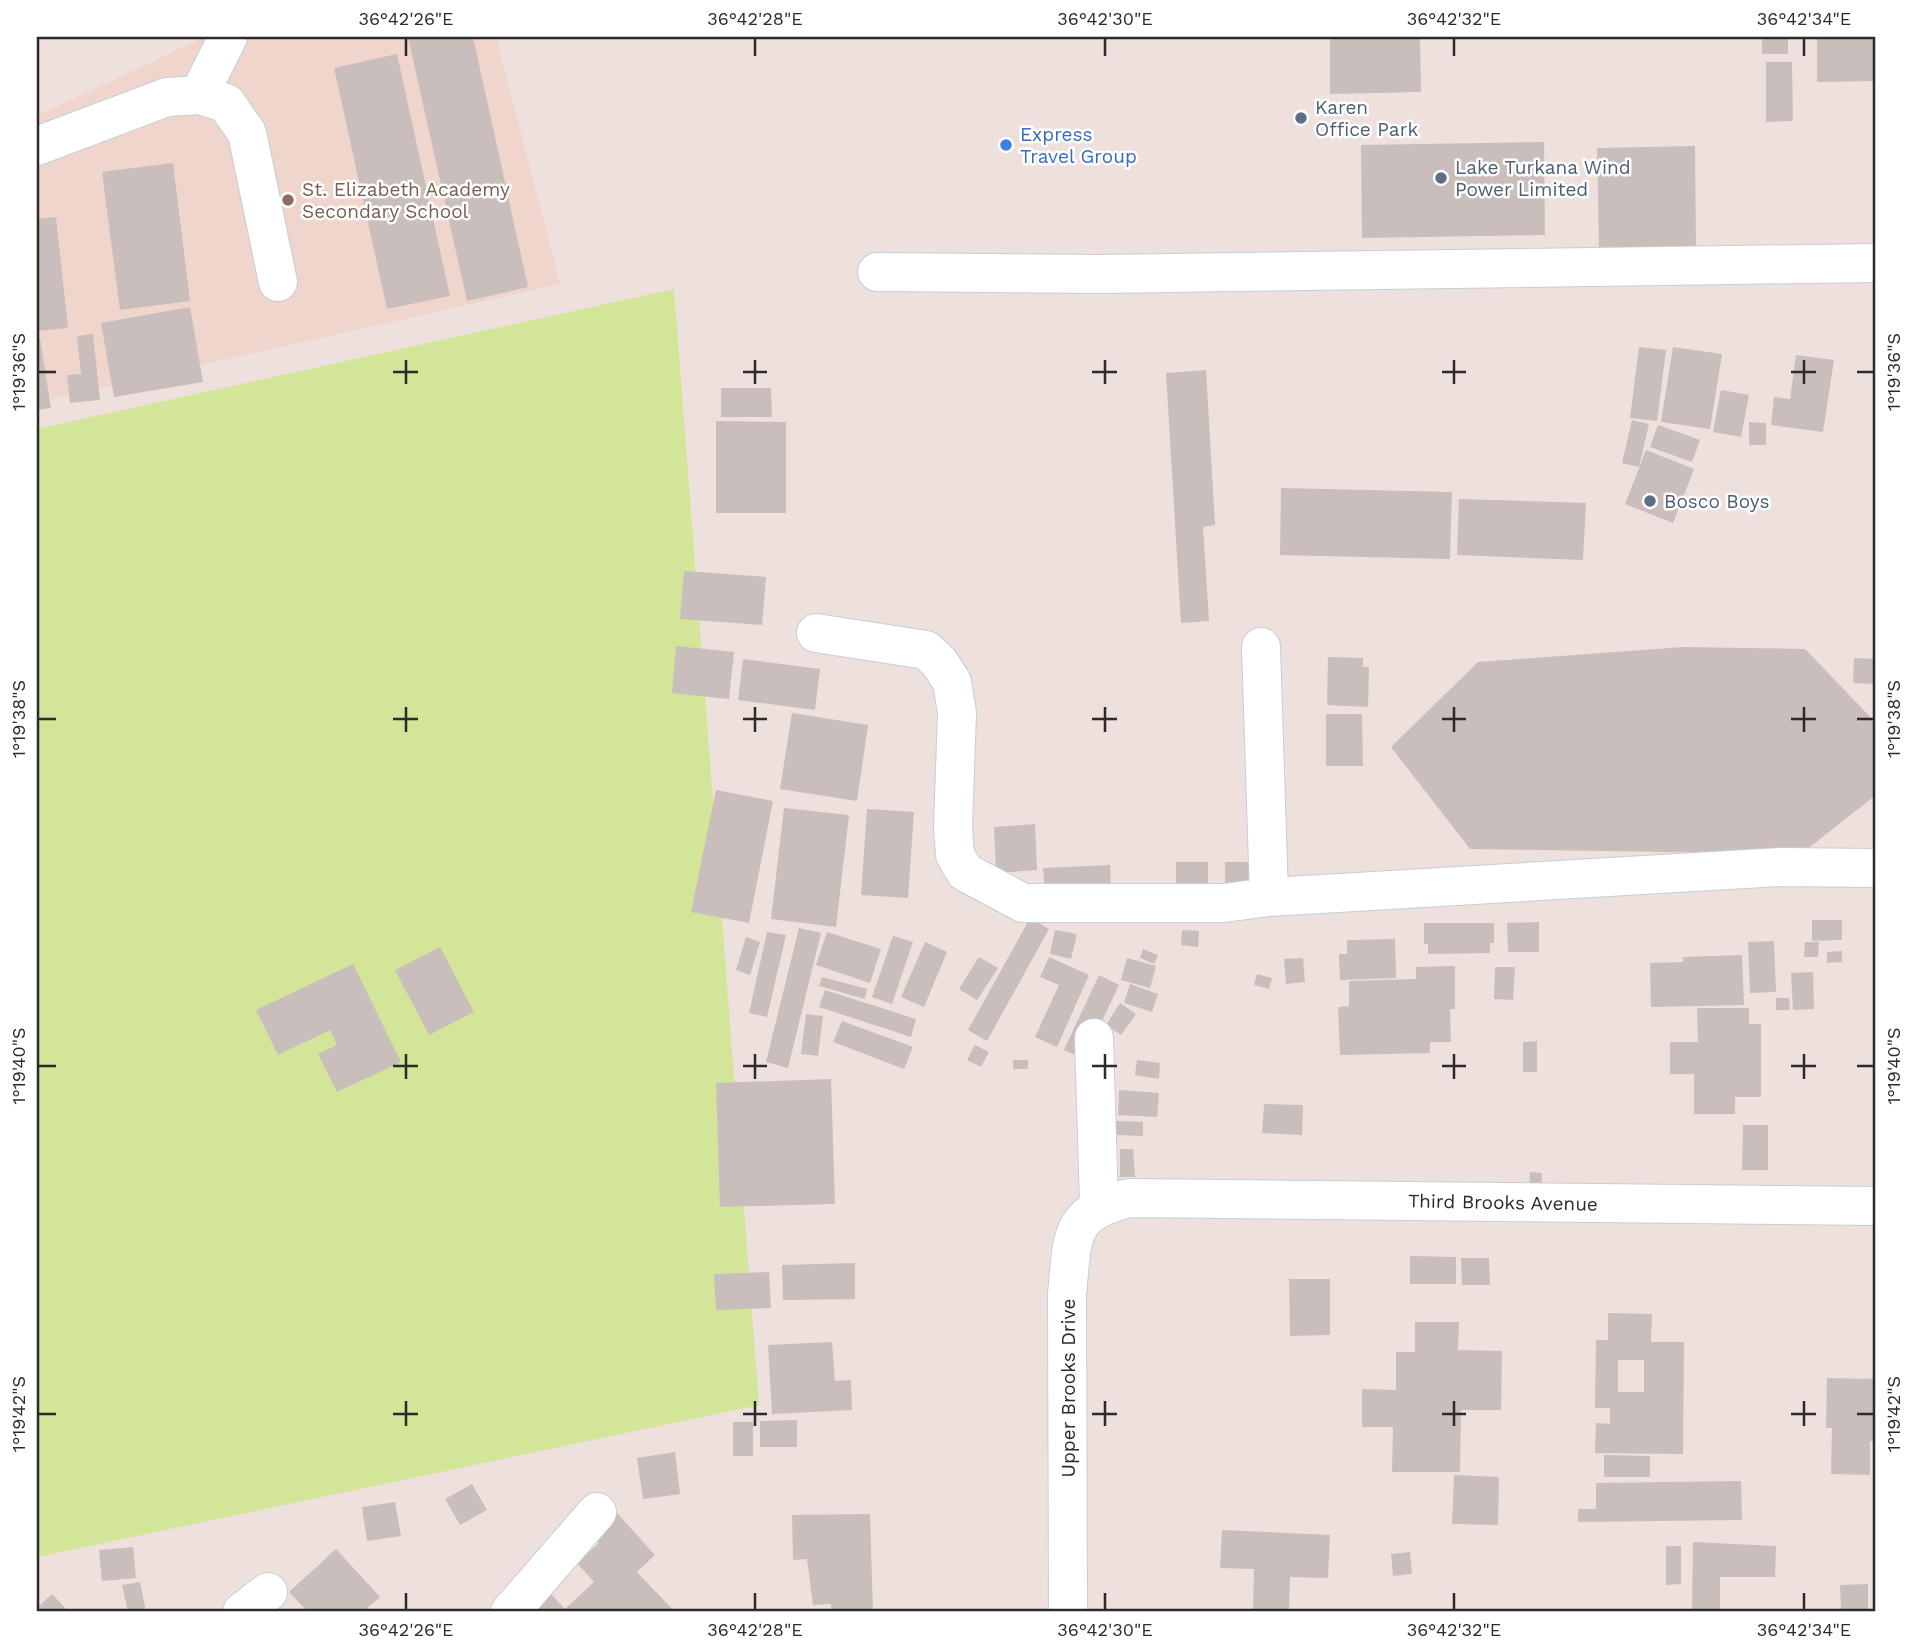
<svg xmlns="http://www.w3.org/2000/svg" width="1913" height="1649" font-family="'Work Sans',sans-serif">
<rect width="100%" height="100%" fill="#ede0dd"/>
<!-- education -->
<path fill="#efd5cc" d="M 205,37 L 496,37 L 560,284 L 37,402 L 37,116 Z"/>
<!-- green -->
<path fill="#d2e598" d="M 674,289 L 759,1405 L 37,1557 L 37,429 Z"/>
<!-- building -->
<path fill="#c9bebb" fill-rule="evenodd" d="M 408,37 L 473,37 L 528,287 L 467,301 Z
M 1330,37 L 1420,37 L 1421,92 L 1330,94 Z
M 1762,37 L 1788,37 L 1788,54 L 1762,54 Z
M 1817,37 L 1876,37 L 1876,81 L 1817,82 Z
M 397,54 L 450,296 L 387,309 L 334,68 Z
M 1766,62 L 1792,62 L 1793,121 L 1766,122 Z
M 1544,142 L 1545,235 L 1362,238 L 1361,145 Z
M 1695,146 L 1696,247 L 1599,249 L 1597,148 Z
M 173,163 L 190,301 L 120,310 L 102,172 Z
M 56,217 L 68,328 L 37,331 L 37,219 Z
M 190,307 L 203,382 L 114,397 L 101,323 Z
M 93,334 L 100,400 L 70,403 L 67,375 L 81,374 L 77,336 Z
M 40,338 L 51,408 L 37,410 L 37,339 Z
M 1639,347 L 1666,350 L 1657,421 L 1630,418 Z
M 1673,347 L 1722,354 L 1710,429 L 1661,422 Z
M 1796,355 L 1834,360 L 1823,432 L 1771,425 L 1774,397 L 1790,399 Z
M 1206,370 L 1215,525 L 1203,527 L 1209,621 L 1181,623 L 1166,373 Z
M 721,388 L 771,388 L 772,417 L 721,417 Z
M 1721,390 L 1749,395 L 1741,437 L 1713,432 Z
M 1632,420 L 1649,424 L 1639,467 L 1622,463 Z
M 716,421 L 786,422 L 786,513 L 716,513 Z
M 1749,422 L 1766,423 L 1766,445 L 1749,445 Z
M 1658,425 L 1700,440 L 1692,462 L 1650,447 Z
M 1646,450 L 1694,469 L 1673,523 L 1625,504 Z
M 1281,488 L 1452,492 L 1450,559 L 1280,555 Z
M 1459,499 L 1586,503 L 1583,560 L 1457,555 Z
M 684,571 L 766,577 L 762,625 L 680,619 Z
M 676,646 L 734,652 L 729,699 L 672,693 Z
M 1683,647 L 1805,649 L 1876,723 L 1876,795 L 1801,854 L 1470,849 L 1391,747 L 1478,662 Z
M 1328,657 L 1363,658 L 1363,667 L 1369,667 L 1368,707 L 1327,705 Z
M 1854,658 L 1876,659 L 1876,684 L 1853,683 Z
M 743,659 L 820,669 L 815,710 L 738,700 Z
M 792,713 L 868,725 L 857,801 L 780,789 Z
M 1326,714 L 1362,714 L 1363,766 L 1326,766 Z
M 716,790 L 773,801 L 749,923 L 691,912 Z
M 784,808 L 849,815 L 836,927 L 771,919 Z
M 867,809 L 914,812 L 908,898 L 861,895 Z
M 1035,824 L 1037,870 L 996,873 L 994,827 Z
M 1176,862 L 1208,862 L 1208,883 L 1176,883 Z
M 1225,862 L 1256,862 L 1256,891 L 1225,891 Z
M 1110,865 L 1111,890 L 1045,893 L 1043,868 Z
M 1030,918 L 1049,929 L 987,1041 L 968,1030 Z
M 1812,920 L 1842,920 L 1842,940 L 1812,941 Z
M 1539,922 L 1539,952 L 1508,952 L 1507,923 Z
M 1424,923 L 1494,923 L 1494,943 L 1490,943 L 1490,953 L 1428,954 L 1428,944 L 1424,944 Z
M 799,928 L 821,933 L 788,1068 L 766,1062 Z
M 1055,930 L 1077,934 L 1071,959 L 1050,954 Z
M 1182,930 L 1199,931 L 1198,947 L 1181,945 Z
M 767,932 L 786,935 L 767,1017 L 749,1013 Z
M 827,932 L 881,949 L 870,983 L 816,965 Z
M 893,936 L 913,942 L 892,1004 L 872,997 Z
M 746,937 L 760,942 L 750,975 L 736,970 Z
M 1395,939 L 1396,978 L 1340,980 L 1339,954 L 1347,954 L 1347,940 Z
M 1774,941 L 1776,992 L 1750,993 L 1748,942 Z
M 925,942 L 947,952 L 924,1007 L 901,997 Z
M 1805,942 L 1819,942 L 1818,957 L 1804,957 Z
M 440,947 L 474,1012 L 429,1035 L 395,970 Z
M 1143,949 L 1158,955 L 1154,964 L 1140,958 Z
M 1842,951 L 1842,962 L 1827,963 L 1827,952 Z
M 1742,955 L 1744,1005 L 1651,1007 L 1650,963 L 1683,962 L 1683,957 Z
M 979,957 L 998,968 L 977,1000 L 959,989 Z
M 1049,957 L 1089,975 L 1057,1047 L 1035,1037 L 1059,985 L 1040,977 Z
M 1127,958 L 1156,966 L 1150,988 L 1121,980 Z
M 1303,958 L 1305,982 L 1286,984 L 1284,959 Z
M 353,964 L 401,1062 L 337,1092 L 318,1054 L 337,1045 L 330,1030 L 278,1055 L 256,1010 Z
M 1455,966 L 1455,1009 L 1450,1009 L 1451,1042 L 1430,1042 L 1430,1053 L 1340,1055 L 1338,1007 L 1349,1006 L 1349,981 L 1416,979 L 1416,967 Z
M 1495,967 L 1515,967 L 1513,1000 L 1494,999 Z
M 1813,972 L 1814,1009 L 1793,1010 L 1791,973 Z
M 1257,974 L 1272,978 L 1269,989 L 1254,985 Z
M 1099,975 L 1119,985 L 1084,1059 L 1064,1050 Z
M 822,977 L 867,989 L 865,999 L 819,986 Z
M 1130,984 L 1158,994 L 1152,1012 L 1124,1003 Z
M 825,990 L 916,1019 L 911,1037 L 819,1007 Z
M 1776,998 L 1789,998 L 1790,1010 L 1776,1010 Z
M 1120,1003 L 1136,1014 L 1121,1035 L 1106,1025 Z
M 1697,1008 L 1749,1008 L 1749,1024 L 1761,1024 L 1761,1097 L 1735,1097 L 1735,1114 L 1694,1114 L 1694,1074 L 1670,1074 L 1670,1042 L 1698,1042 Z
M 806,1014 L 823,1016 L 818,1056 L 801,1054 Z
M 842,1021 L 913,1047 L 904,1069 L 833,1042 Z
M 1537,1041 L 1537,1072 L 1523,1072 L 1523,1042 Z
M 975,1045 L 989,1052 L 981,1067 L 967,1060 Z
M 1013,1060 L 1028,1060 L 1028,1069 L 1013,1069 Z
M 1137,1060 L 1160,1063 L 1159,1079 L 1135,1075 Z
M 831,1079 L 835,1204 L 720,1207 L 716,1083 Z
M 1119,1090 L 1159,1093 L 1157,1117 L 1118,1115 Z
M 1264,1104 L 1303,1105 L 1302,1135 L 1262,1133 Z
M 1116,1121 L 1143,1122 L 1143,1136 L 1116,1135 Z
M 1743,1125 L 1768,1125 L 1768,1170 L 1742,1170 Z
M 1120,1149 L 1133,1149 L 1135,1177 L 1120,1177 Z
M 1530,1172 L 1542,1173 L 1541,1193 L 1529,1193 Z
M 1410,1256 L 1456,1257 L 1456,1284 L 1410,1284 Z
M 1461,1258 L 1489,1258 L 1490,1285 L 1462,1285 Z
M 855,1263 L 855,1299 L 783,1300 L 782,1265 Z
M 769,1272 L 771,1308 L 716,1310 L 714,1274 Z
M 1289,1279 L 1330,1279 L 1330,1335 L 1290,1336 Z
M 1608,1313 L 1652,1314 L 1651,1342 L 1684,1342 L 1683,1454 L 1595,1453 L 1596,1423 L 1610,1424 L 1610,1408 L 1595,1408 L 1596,1340 L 1608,1340 ZM 1618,1360 L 1644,1360 L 1644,1392 L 1618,1392 Z
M 1415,1322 L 1459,1322 L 1458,1350 L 1502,1351 L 1501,1410 L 1461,1410 L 1460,1472 L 1392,1472 L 1393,1427 L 1362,1427 L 1362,1389 L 1396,1390 L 1396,1352 L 1415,1352 Z
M 832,1342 L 835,1381 L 851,1380 L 852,1410 L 772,1414 L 768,1345 Z
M 1827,1378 L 1876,1379 L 1876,1441 L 1870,1441 L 1870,1475 L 1831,1474 L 1832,1428 L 1826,1428 Z
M 797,1420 L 797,1447 L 760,1447 L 760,1421 Z
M 733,1422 L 753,1422 L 753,1456 L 733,1456 Z
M 675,1452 L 680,1494 L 643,1499 L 637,1458 Z
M 1604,1455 L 1650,1456 L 1650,1477 L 1604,1477 Z
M 1454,1475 L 1499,1477 L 1498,1525 L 1452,1524 Z
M 1741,1481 L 1742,1520 L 1578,1522 L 1578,1509 L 1596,1509 L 1596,1483 Z
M 472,1484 L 487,1510 L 460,1525 L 445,1499 Z
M 395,1502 L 401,1536 L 367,1541 L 362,1507 Z
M 617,1513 L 655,1555 L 637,1572 L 675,1612 L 527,1612 L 549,1592 L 565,1609 L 594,1582 L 577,1563 L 599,1543 L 592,1535 Z
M 870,1514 L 873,1612 L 831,1612 L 831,1604 L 813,1605 L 807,1559 L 793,1560 L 792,1515 Z
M 1222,1530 L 1330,1535 L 1328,1578 L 1290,1577 L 1289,1612 L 1253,1612 L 1254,1569 L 1220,1568 Z
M 1693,1542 L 1776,1546 L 1775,1577 L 1720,1577 L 1720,1612 L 1692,1612 Z
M 1666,1546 L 1681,1546 L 1681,1584 L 1666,1585 Z
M 133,1547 L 136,1578 L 102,1581 L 99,1550 Z
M 336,1549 L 380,1597 L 363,1612 L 308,1612 L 289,1592 Z
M 1410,1552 L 1412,1574 L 1393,1576 L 1391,1554 Z
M 140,1582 L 146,1612 L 128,1612 L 122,1585 Z
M 1868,1584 L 1868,1612 L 1841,1612 L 1840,1585 Z
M 52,1594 L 69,1612 L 37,1612 L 37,1608 Z"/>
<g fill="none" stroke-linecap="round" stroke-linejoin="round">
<!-- minor casing -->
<g stroke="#c5cfd5" stroke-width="40">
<path id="minor" d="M 199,95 L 228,37
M 37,146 L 167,97 L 199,95 L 226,103 L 247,133 L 278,282
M 877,272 L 1101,274 L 1876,263
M 816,633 L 926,650 L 939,662 L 952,682 L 957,713 L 953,827 L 955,855 L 965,872 L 1023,903 L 1224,903 L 1269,897
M 1261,647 L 1269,897 L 1781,867 L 1876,868
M 1094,1038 L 1099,1205
M 242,1612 L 268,1592
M 510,1612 L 597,1512
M 1068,1612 L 1067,1294 C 1073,1237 1067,1213 1129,1198 L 1876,1206"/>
</g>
<!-- minor -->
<use href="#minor" stroke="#fff" stroke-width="38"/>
</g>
<!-- ticks -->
<path fill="none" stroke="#2b2b2b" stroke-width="2.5" d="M 406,38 L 406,56M 755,38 L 755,56M 1105,38 L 1105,56M 1454,38 L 1454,56M 1804,38 L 1804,56M 406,360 L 406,384M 755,360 L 755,384M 1105,360 L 1105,384M 1454,360 L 1454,384M 1804,360 L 1804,384M 38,372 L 56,372M 393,372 L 418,372M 743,372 L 767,372M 1092,372 L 1117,372M 1442,372 L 1466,372M 1791,372 L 1816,372M 1857,372 L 1874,372M 406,707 L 406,732M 755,707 L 755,732M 1105,707 L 1105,732M 1454,707 L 1454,732M 1804,707 L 1804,732M 38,719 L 56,719M 393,719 L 418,719M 743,719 L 767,719M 1092,719 L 1117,719M 1442,719 L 1466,719M 1791,719 L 1816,719M 1857,719 L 1874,719M 406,1054 L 406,1079M 755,1054 L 755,1079M 1105,1054 L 1105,1079M 1454,1054 L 1454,1079M 1804,1054 L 1804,1079M 38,1066 L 56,1066M 393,1066 L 418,1066M 743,1066 L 767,1066M 1092,1066 L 1117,1066M 1442,1066 L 1466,1066M 1791,1066 L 1816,1066M 1857,1066 L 1874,1066M 406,1401 L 406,1426M 755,1401 L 755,1426M 1105,1401 L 1105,1426M 1454,1401 L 1454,1426M 1804,1401 L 1804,1426M 38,1414 L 56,1414M 393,1414 L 418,1414M 743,1414 L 767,1414M 1092,1414 L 1117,1414M 1442,1414 L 1466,1414M 1791,1414 L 1816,1414M 1857,1414 L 1874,1414M 406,1593 L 406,1610M 755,1593 L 755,1610M 1105,1593 L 1105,1610M 1454,1593 L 1454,1610M 1804,1593 L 1804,1610"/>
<!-- markers -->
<g fill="#5c6f8a" stroke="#fff" stroke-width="2.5">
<circle cx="1301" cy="118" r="7"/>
<circle cx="1441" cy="178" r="7"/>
<circle cx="1650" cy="501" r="7"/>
</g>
<circle fill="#3f7fe0" stroke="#fff" stroke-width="2.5" cx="1006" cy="145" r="7"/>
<circle fill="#8d6e63" stroke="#fff" stroke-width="2.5" cx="288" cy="200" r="7"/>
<g text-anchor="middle" stroke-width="5" stroke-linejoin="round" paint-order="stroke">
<!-- service labels -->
<g font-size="19" fill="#4e5e75" stroke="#fff" text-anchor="start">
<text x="1315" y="114">Karen<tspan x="1315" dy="22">Office Park</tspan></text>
<text x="1455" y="174">Lake Turkana Wind<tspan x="1455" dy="22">Power Limited</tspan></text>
<text x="1664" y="508">Bosco Boys</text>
</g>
<!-- shop labels -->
<g font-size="19" fill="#366cbe" stroke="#fff" text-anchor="start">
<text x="1020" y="141">Express<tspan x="1020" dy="22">Travel Group</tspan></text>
</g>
<!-- education labels -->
<g font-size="19" fill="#785e54" stroke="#fff" text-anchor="start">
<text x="302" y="196">St. Elizabeth Academy<tspan x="302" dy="22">Secondary School</tspan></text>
</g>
<!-- street labels -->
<g font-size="19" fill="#2b2b2b" stroke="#fff">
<text transform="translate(1503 1202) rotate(1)" y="7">Third Brooks Avenue</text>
<text transform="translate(1068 1388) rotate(-90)" y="7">Upper Brooks Drive</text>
</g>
</g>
<!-- border -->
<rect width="1913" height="1649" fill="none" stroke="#ffffff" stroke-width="77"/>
<rect x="38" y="38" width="1836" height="1572" fill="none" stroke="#2b2b2b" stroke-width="2.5"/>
<g font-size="18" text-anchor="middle" fill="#2b2b2b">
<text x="406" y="25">36°42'26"E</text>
<text x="755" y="25">36°42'28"E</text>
<text x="1105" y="25">36°42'30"E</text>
<text x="1454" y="25">36°42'32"E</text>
<text x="1804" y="25">36°42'34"E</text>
<text transform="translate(19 372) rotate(-90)" y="6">1°19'36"S</text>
<text transform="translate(1894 372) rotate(-90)" y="6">1°19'36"S</text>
<text transform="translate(19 719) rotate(-90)" y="6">1°19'38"S</text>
<text transform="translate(1894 719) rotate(-90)" y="6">1°19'38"S</text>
<text transform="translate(19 1066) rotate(-90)" y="6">1°19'40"S</text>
<text transform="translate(1894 1066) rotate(-90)" y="6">1°19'40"S</text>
<text transform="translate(19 1414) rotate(-90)" y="6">1°19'42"S</text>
<text transform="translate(1894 1414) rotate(-90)" y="6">1°19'42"S</text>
<text x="406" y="1636">36°42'26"E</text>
<text x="755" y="1636">36°42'28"E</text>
<text x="1105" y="1636">36°42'30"E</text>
<text x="1454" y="1636">36°42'32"E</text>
<text x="1804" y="1636">36°42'34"E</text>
</g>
</svg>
